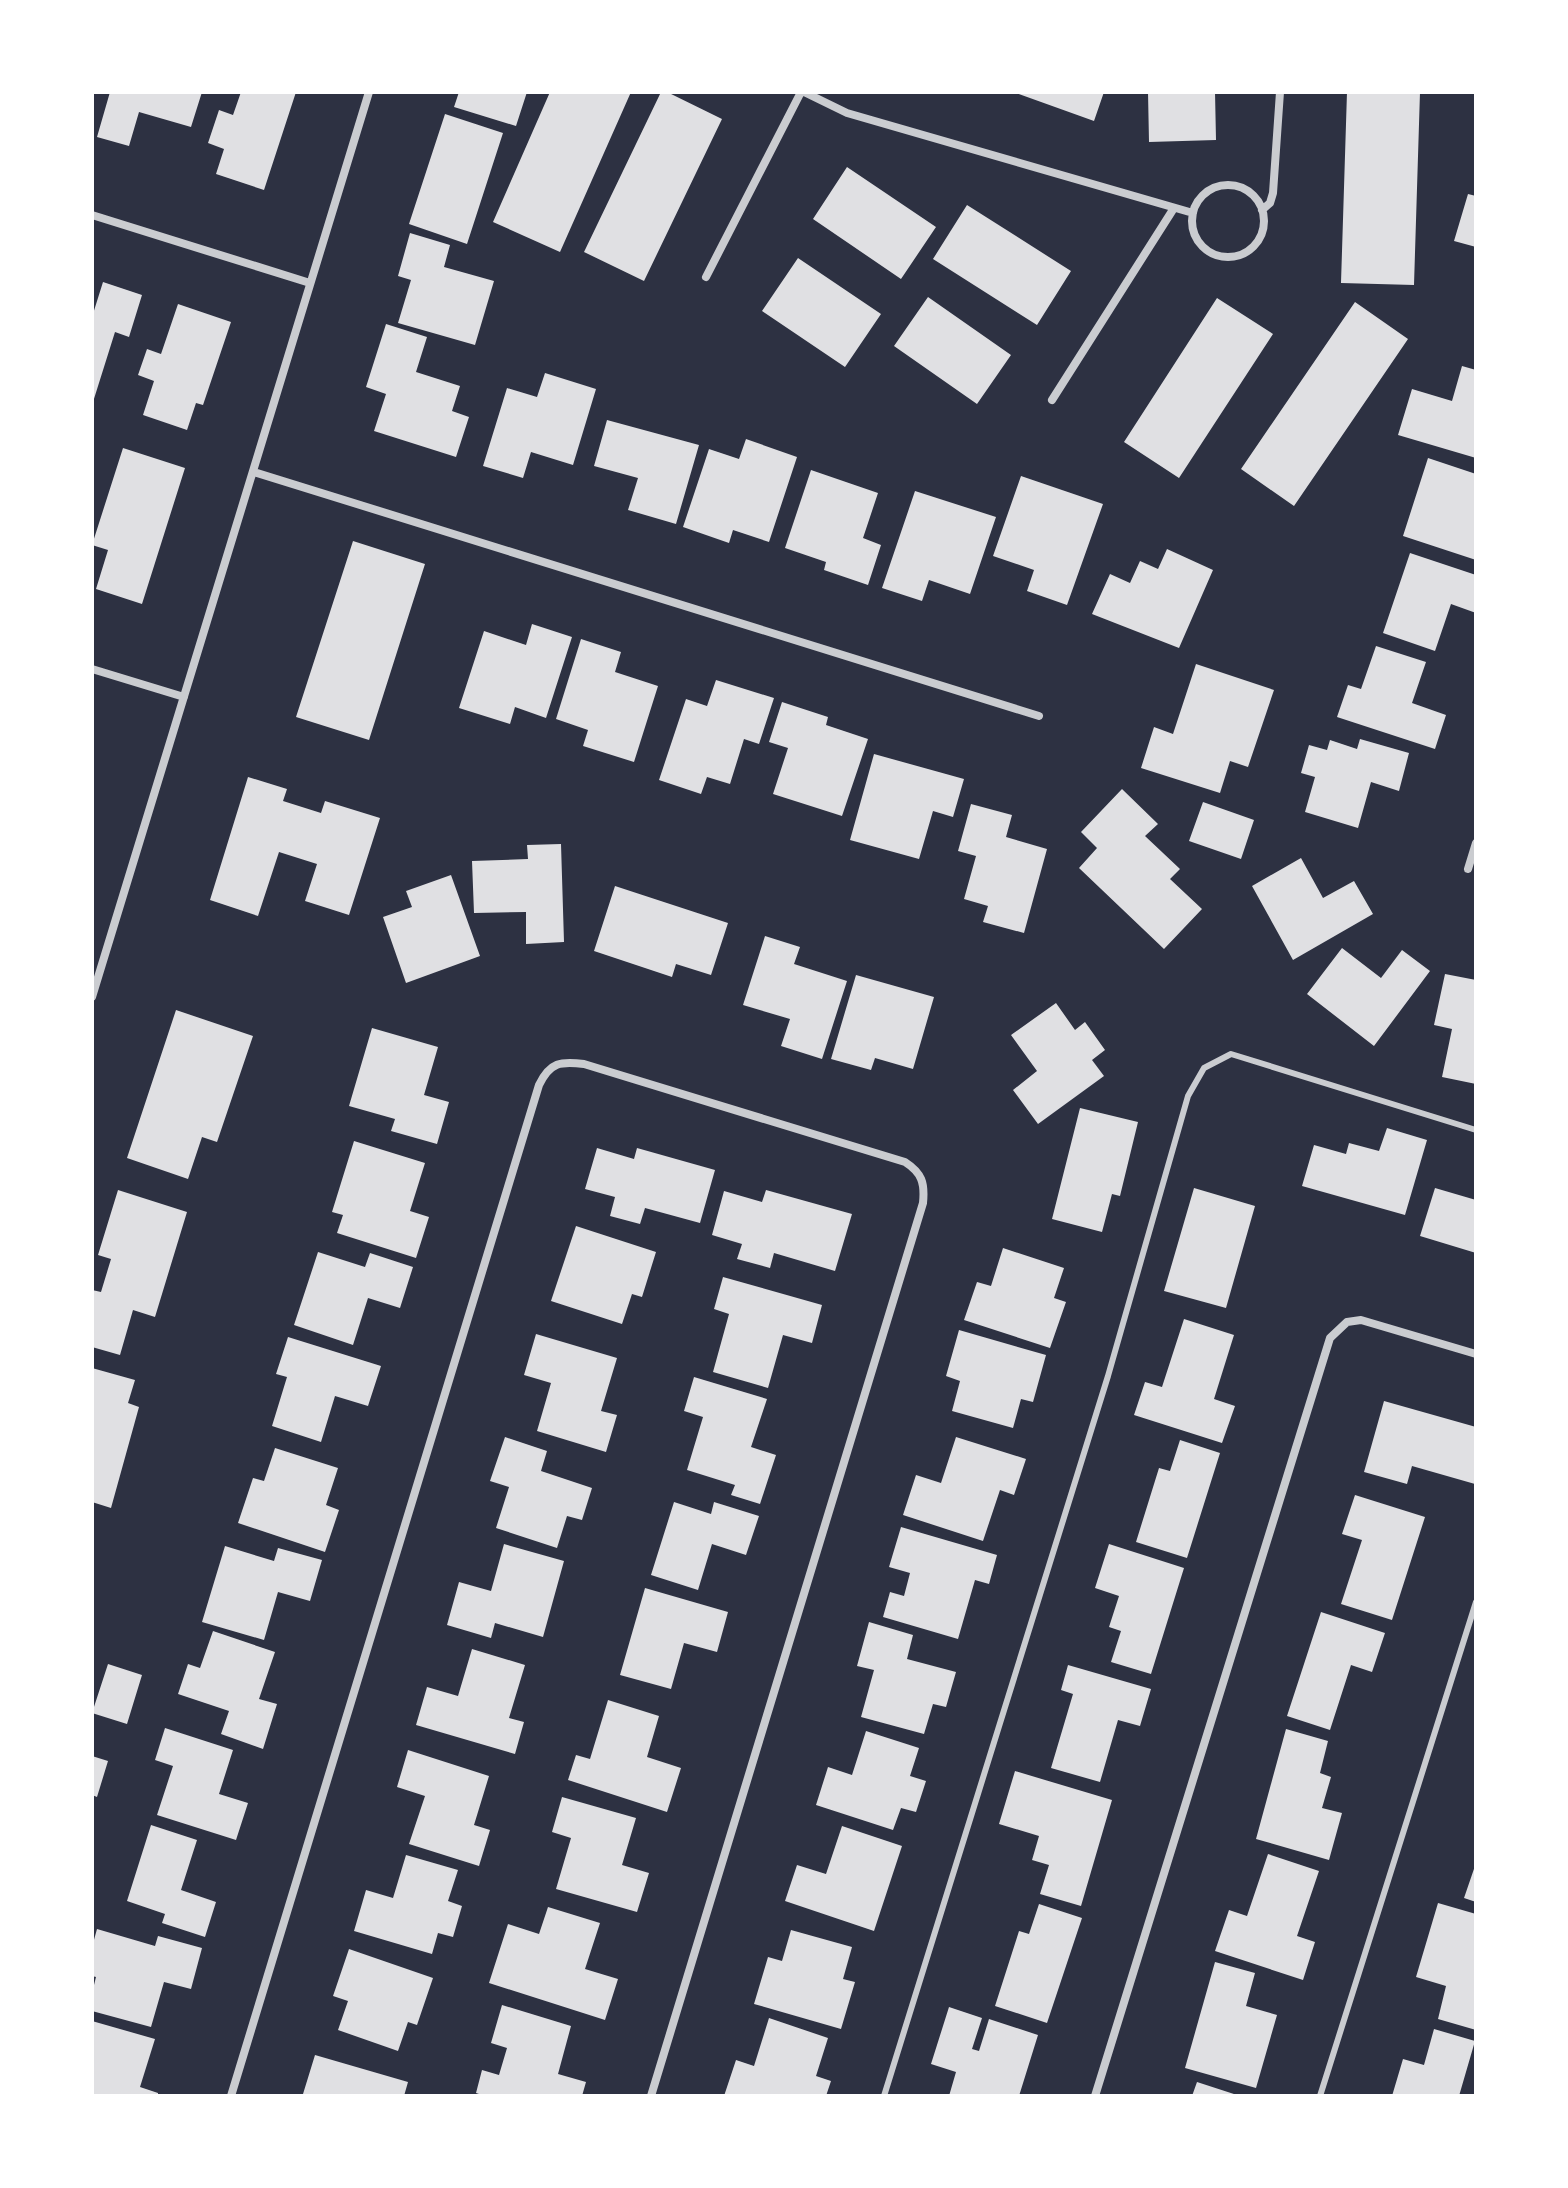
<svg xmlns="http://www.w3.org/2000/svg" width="1568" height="2188" font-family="Inter,sans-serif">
<rect width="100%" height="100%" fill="#2d3142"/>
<!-- building -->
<path fill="#e0e0e3" d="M 110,92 L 202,92 L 191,127 L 139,112 L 129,146 L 97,137 Z
M 241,92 L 296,92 L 264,190 L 216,174 L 224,149 L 208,143 L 219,110 L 233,115 Z
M 459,92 L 527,92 L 516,126 L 454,107 Z
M 550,92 L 631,92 L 560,252 L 493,222 Z
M 661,92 L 667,92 L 722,119 L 644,281 L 584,252 Z
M 1013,92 L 1104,92 L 1094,121 Z
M 1148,92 L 1215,92 L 1216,140 L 1149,142 Z
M 1347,92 L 1420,92 L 1414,285 L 1341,283 Z
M 445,114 L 503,133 L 467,244 L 409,224 Z
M 847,167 L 936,227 L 901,279 L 813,219 Z
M 1468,194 L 1476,196 L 1476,247 L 1454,241 Z
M 967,205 L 1071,271 L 1037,325 L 933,259 Z
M 410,233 L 450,245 L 444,267 L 494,281 L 475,345 L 398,323 L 411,280 L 398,276 Z
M 798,258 L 881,314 L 845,367 L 762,311 Z
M 103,282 L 142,295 L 129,337 L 115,332 L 93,402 L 92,317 Z
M 928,297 L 1011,355 L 977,404 L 894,346 Z
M 1217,298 L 1273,334 L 1179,478 L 1124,442 Z
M 1355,302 L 1408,339 L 1294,506 L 1241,469 Z
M 178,304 L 231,322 L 203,405 L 196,403 L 187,430 L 143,415 L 154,381 L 138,375 L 147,349 L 161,354 Z
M 386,324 L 427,337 L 416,372 L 460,386 L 452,411 L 469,417 L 456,457 L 374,431 L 386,394 L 366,387 Z
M 1462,366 L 1476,370 L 1476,458 L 1398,435 L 1412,389 L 1452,401 Z
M 545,373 L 596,389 L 573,465 L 531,452 L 523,478 L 483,466 L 507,388 L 537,397 Z
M 607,420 L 699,445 L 676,524 L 628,510 L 638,478 L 594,466 Z
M 746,439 L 797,457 L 769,542 L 733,530 L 729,543 L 683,527 L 709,449 L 739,459 Z
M 123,448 L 185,468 L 142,604 L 96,589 L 108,550 L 92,545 Z
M 1428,458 L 1476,474 L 1476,560 L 1403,536 Z
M 811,470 L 878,493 L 863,538 L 881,545 L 868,585 L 824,570 L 826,562 L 785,548 Z
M 1021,476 L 1103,504 L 1067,605 L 1027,591 L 1034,570 L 993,556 Z
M 915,491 L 996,517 L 970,594 L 929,580 L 922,601 L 882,588 Z
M 353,541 L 425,564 L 369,740 L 296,717 Z
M 1167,549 L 1213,570 L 1179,648 L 1092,614 L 1110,574 L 1130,583 L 1140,561 L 1158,569 Z
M 1410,553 L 1476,575 L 1476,613 L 1451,604 L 1435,651 L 1383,633 Z
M 532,624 L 572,637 L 546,718 L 515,707 L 510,724 L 459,708 L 484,631 L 526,645 Z
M 581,639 L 621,652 L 615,672 L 658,686 L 634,762 L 583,746 L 588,730 L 556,719 Z
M 1376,646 L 1426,662 L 1412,703 L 1446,715 L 1435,749 L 1337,717 L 1348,685 L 1361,689 Z
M 1196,664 L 1274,690 L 1248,767 L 1230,761 L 1220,793 L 1141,768 L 1154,727 L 1173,734 Z
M 716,680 L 774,698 L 759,744 L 744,739 L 730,784 L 707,777 L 701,794 L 659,780 L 686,699 L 707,706 Z
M 782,702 L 828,717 L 826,725 L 868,739 L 842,816 L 773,794 L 788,748 L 769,742 Z
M 1360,739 L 1409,753 L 1399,791 L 1371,782 L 1358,828 L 1305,812 L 1315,777 L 1301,773 L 1309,745 L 1327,750 L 1330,740 L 1357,749 Z
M 874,754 L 964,779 L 953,817 L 933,811 L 919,859 L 850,840 Z
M 248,777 L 287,789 L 283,801 L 321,813 L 325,801 L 380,818 L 349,915 L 305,901 L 317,864 L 279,852 L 258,916 L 210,900 Z
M 1122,789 L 1158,824 L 1145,836 L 1180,869 L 1170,879 L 1202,909 L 1164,949 L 1079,868 L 1097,848 L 1081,832 Z
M 1203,802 L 1254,820 L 1241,859 L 1189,841 Z
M 971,804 L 1012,815 L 1006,837 L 1047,849 L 1024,933 L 983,922 L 988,906 L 964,899 L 976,856 L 958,851 Z
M 561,844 L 564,942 L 526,944 L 526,912 L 474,913 L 472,861 L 528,859 L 527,845 Z
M 1301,858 L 1323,898 L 1354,881 L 1373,914 L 1293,960 L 1252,886 Z
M 451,875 L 480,956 L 406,983 L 383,917 L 412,907 L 406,891 Z
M 615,886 L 728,923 L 711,975 L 676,964 L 672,977 L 594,951 Z
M 765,936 L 800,947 L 794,964 L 847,981 L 822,1059 L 781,1046 L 790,1019 L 743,1005 Z
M 1342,948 L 1381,978 L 1402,950 L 1430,971 L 1374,1046 L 1307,994 Z
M 1445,974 L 1476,980 L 1476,1084 L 1442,1077 L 1452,1029 L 1434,1025 Z
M 856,975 L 934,997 L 913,1069 L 875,1058 L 871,1070 L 831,1059 Z
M 1056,1003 L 1075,1030 L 1085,1022 L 1105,1050 L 1092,1060 L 1104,1076 L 1038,1124 L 1013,1090 L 1037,1071 L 1011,1035 Z
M 176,1010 L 253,1036 L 217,1142 L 202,1137 L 188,1179 L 127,1158 Z
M 372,1028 L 438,1047 L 424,1095 L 449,1102 L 437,1144 L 391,1131 L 395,1119 L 349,1106 Z
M 1080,1108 L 1138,1122 L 1120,1196 L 1112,1194 L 1102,1232 L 1052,1219 Z
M 1387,1128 L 1427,1140 L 1405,1215 L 1302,1186 L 1314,1145 L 1346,1154 L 1349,1143 L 1379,1151 Z
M 354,1141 L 425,1163 L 410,1211 L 429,1217 L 416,1258 L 337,1233 L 343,1215 L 332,1212 Z
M 597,1148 L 634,1159 L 637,1148 L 715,1170 L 700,1223 L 645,1208 L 640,1224 L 610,1216 L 615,1197 L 585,1189 Z
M 1194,1188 L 1255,1206 L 1226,1308 L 1164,1291 Z
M 1435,1188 L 1476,1200 L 1476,1253 L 1420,1236 Z
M 118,1190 L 187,1212 L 155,1317 L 133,1310 L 120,1355 L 92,1347 L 92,1290 L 101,1292 L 111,1259 L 98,1255 Z
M 766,1190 L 852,1214 L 835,1271 L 774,1253 L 770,1268 L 737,1259 L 742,1244 L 712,1235 L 724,1191 L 762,1202 Z
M 576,1226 L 656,1252 L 642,1297 L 632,1294 L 622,1324 L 551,1301 Z
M 1003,1248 L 1064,1268 L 1054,1298 L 1066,1302 L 1050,1348 L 964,1320 L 977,1282 L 991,1286 Z
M 318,1252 L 365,1267 L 370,1253 L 413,1267 L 400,1308 L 368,1298 L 353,1345 L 294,1325 Z
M 723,1277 L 822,1305 L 812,1343 L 783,1335 L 768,1388 L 713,1372 L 729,1314 L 714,1309 Z
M 1184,1319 L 1234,1335 L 1214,1399 L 1235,1406 L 1222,1443 L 1134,1415 L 1145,1382 L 1162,1387 Z
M 959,1330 L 1046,1355 L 1033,1402 L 1021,1399 L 1013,1428 L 952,1411 L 960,1381 L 946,1376 Z
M 536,1334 L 617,1358 L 601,1411 L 617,1415 L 606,1452 L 537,1431 L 551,1383 L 524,1375 Z
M 288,1337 L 381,1366 L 368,1406 L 335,1396 L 321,1442 L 272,1426 L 287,1377 L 276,1374 Z
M 92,1368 L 135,1380 L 128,1403 L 139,1407 L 111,1508 L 92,1502 Z
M 694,1377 L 767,1399 L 751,1447 L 776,1455 L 760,1504 L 731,1495 L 735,1485 L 687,1470 L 703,1417 L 684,1411 Z
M 1384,1401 L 1476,1427 L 1475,1484 L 1412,1466 L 1407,1484 L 1364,1472 Z
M 505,1437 L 547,1451 L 541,1471 L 592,1488 L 582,1520 L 567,1516 L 557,1548 L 496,1528 L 509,1487 L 490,1481 Z
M 956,1437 L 1026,1459 L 1014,1495 L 1000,1490 L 983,1541 L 903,1515 L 916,1475 L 941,1483 Z
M 1180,1440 L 1220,1453 L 1187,1558 L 1136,1542 L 1159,1468 L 1170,1471 Z
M 275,1448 L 338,1468 L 326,1505 L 339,1510 L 325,1552 L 238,1523 L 253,1478 L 264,1481 Z
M 1355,1495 L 1425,1517 L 1392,1620 L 1341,1604 L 1362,1540 L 1342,1534 Z
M 674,1502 L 711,1514 L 714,1502 L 759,1516 L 746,1555 L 712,1544 L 698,1590 L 651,1575 Z
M 901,1527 L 997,1555 L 989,1584 L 975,1580 L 958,1639 L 883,1617 L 890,1592 L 904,1596 L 910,1573 L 889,1567 Z
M 504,1544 L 564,1561 L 543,1637 L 495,1623 L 491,1638 L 447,1625 L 459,1582 L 491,1591 Z
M 1109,1544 L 1184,1568 L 1151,1674 L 1111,1662 L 1121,1631 L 1109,1627 L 1119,1596 L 1095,1588 Z
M 225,1546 L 274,1561 L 278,1548 L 322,1560 L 310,1601 L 278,1592 L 264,1640 L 202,1622 Z
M 645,1588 L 728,1612 L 717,1652 L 684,1643 L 671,1689 L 620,1675 Z
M 1321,1612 L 1385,1633 L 1372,1672 L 1351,1665 L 1330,1730 L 1287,1716 Z
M 869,1622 L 913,1635 L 907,1659 L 956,1672 L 946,1707 L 933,1704 L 924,1734 L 861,1717 L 874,1670 L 857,1666 Z
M 213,1631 L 275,1652 L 259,1699 L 277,1704 L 263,1749 L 221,1734 L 229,1711 L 178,1694 L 188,1664 L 200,1668 Z
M 472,1649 L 525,1665 L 509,1718 L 524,1722 L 515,1754 L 416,1725 L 427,1687 L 458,1696 Z
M 108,1664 L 142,1675 L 127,1724 L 92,1713 Z
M 1068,1665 L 1151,1689 L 1140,1726 L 1118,1720 L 1100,1782 L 1051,1768 L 1073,1694 L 1061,1690 Z
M 608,1700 L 659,1716 L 647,1757 L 681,1768 L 667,1812 L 568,1780 L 576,1755 L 590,1759 Z
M 165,1728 L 233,1750 L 219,1794 L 248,1803 L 236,1840 L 157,1815 L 173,1766 L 155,1760 Z
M 1286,1729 L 1328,1741 L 1320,1773 L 1331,1777 L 1322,1808 L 1342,1813 L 1329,1860 L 1256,1839 Z
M 866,1731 L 919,1748 L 910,1776 L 926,1781 L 916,1812 L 901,1808 L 893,1830 L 816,1805 L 828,1767 L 852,1775 Z
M 408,1750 L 489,1776 L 474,1825 L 490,1830 L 479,1866 L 409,1844 L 425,1796 L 397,1787 Z
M 92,1756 L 108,1761 L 97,1797 L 92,1795 Z
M 1015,1771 L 1112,1800 L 1081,1906 L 1040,1894 L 1049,1865 L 1032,1860 L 1039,1836 L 999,1824 Z
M 562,1797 L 636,1818 L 622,1865 L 649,1873 L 637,1912 L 556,1889 L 571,1838 L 552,1832 Z
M 151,1825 L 197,1840 L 181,1890 L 216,1902 L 205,1937 L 162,1923 L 165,1914 L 127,1901 Z
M 842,1826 L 902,1846 L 874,1931 L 785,1901 L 797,1865 L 826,1874 Z
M 1268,1854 L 1319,1871 L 1297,1936 L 1315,1942 L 1303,1980 L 1215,1951 L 1229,1910 L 1247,1916 Z
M 406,1855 L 458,1870 L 448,1901 L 462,1906 L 453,1937 L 438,1933 L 432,1954 L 354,1931 L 366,1890 L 393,1898 Z
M 1476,1863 L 1476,1902 L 1464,1898 Z
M 1438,1903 L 1476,1914 L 1476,2030 L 1438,2019 L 1446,1986 L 1416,1977 Z
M 1039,1904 L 1082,1918 L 1047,2023 L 995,2006 L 1019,1931 L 1029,1934 Z
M 548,1907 L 600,1923 L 585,1969 L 618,1979 L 605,2020 L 489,1983 L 508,1924 L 539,1934 Z
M 97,1929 L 155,1946 L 158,1936 L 202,1948 L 191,1989 L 164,1982 L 151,2027 L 92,2011 L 92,1993 L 96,1977 L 92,1976 L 92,1947 Z
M 791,1930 L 852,1947 L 843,1979 L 855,1982 L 841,2029 L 754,2004 L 768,1957 L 782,1961 Z
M 349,1949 L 433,1978 L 417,2025 L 408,2022 L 398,2051 L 338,2030 L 348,2001 L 333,1996 Z
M 1215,1962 L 1255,1973 L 1246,2006 L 1277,2015 L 1256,2088 L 1185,2068 Z
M 502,2005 L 571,2026 L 558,2074 L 586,2082 L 582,2096 L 485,2096 L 476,2093 L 482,2070 L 499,2075 L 507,2048 L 491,2043 Z
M 949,2007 L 982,2018 L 972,2049 L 979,2051 L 989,2019 L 1038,2035 L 1019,2096 L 949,2096 L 956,2072 L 931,2064 Z
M 769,2018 L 828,2038 L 816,2076 L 831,2081 L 826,2096 L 774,2094 L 773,2096 L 724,2096 L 736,2060 L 754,2066 Z
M 92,2021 L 155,2039 L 140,2087 L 158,2093 L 158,2096 L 100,2096 L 92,2094 Z
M 1434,2029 L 1475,2041 L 1459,2096 L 1392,2096 L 1403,2059 L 1424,2065 Z
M 315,2055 L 408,2082 L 404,2096 L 312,2096 L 303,2094 Z
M 1197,2082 L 1237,2095 L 1237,2096 L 1192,2096 Z"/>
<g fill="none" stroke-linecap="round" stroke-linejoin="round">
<!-- service -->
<path stroke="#caccd0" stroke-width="6" d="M 884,2096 L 1108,1376 L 1188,1096 L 1204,1068 L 1231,1054 L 1476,1130
M 1320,2096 L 1476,1602"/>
<!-- minor -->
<path stroke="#caccd0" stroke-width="8" d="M 804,92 L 847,113 L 1193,213
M1192 221a36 36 0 1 1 72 0a36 36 0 1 1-72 0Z
M 1262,210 L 1270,203 L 1273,193 L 1280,92
M 92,215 L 310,283
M 706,277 L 801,92
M 1052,400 L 1174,208
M 254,472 L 1039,716
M 92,669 L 184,697
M 1468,869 L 1476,843
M 92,997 L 369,92
M 231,2096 L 539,1085 C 550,1062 561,1061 584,1064 L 905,1162 C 922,1173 925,1183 923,1203 L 651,2096
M 1095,2096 L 1330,1338 L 1347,1322 L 1361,1320 L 1476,1354"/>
</g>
<!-- border -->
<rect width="1568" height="2188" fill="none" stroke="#ffffff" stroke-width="188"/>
</svg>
